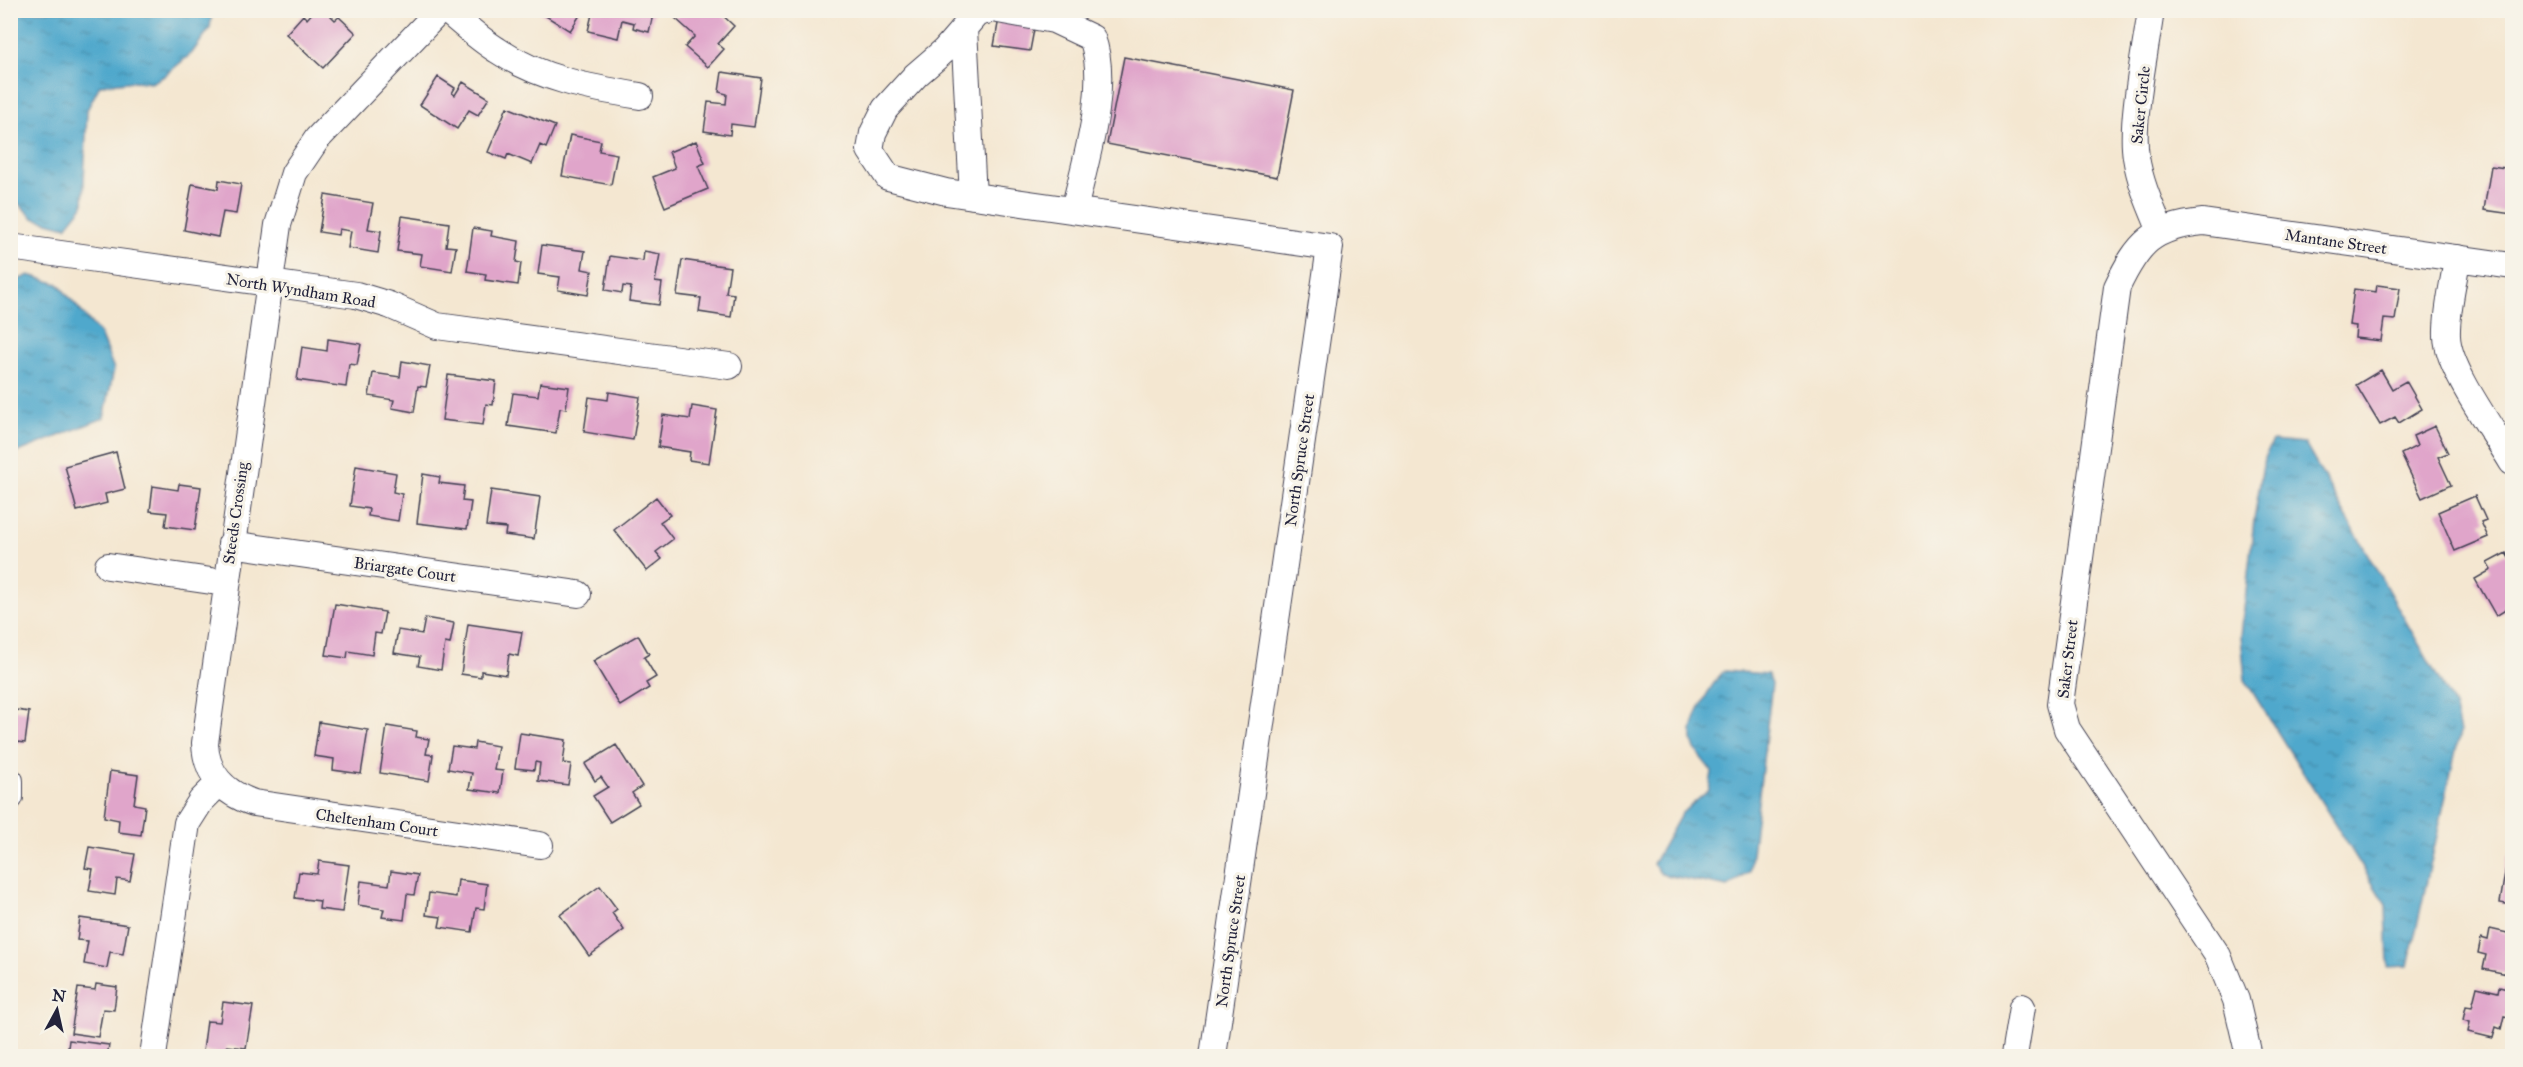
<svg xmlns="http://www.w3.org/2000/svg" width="2523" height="1067" font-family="'IM FELL Great Primer',serif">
<defs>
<pattern id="water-ripples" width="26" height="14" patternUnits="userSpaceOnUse" patternTransform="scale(1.5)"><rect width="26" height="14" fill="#4fa8cc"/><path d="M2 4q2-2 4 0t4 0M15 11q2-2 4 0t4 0" fill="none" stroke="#4188a7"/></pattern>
</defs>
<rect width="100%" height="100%" fill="#f7f3e8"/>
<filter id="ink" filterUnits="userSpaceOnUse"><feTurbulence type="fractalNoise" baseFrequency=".0167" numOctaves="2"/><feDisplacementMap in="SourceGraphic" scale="12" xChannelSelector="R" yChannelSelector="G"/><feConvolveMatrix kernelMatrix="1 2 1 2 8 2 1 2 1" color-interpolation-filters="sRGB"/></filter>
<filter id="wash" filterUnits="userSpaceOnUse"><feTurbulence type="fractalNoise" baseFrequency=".008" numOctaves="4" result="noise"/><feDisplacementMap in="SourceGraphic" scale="24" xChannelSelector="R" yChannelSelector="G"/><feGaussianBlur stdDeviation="1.35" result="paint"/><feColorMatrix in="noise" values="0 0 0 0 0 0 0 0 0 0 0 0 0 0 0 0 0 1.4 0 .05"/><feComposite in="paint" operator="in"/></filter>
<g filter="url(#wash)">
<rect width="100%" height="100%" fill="#f4e7d1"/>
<!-- water -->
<path fill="url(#water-ripples)" stroke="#386584" stroke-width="1.5" d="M 10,11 L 212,11 L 210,28 L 192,53 L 164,76 L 151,83 L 135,81 L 100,85 L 87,110 L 83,206 L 66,227 L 33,218 L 11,196 Z
M 29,275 L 58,284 L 100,334 L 114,369 L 104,418 L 11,455 L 11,283 Z
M 2273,441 L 2305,444 L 2454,706 L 2460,732 L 2408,966 L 2388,967 L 2386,905 L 2245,680 L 2241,636 L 2254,520 L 2264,458 Z
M 1724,671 L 1768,674 L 1772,684 L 1750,871 L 1728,887 L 1661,874 L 1653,864 L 1682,813 L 1709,790 L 1712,772 C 1707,764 1696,754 1693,744 C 1686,725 1711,684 1724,671 Z"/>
<g id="blocks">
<!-- building -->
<path fill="#e0a5ca" d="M 315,10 L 325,10 L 335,20 L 339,17 L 356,33 L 323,68 L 286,34 L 303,15 L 307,19 Z
M 536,10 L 576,10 L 580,15 L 570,31 Z
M 593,10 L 607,11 L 654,10 L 649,32 L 633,28 L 634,23 L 622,20 L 618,38 L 588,31 Z
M 682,10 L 717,10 L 734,26 L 718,44 L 724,49 L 708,67 L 685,47 L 695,36 L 675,18 Z
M 999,18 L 1035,24 L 1030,51 L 994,46 Z
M 1124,57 L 1294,90 L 1277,177 L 1107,144 Z
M 722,72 L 761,78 L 754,127 L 731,124 L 730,135 L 704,131 L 708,102 L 726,104 L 727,94 L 719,92 Z
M 438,77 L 455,88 L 452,93 L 455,95 L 463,82 L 489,98 L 478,115 L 469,110 L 457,129 L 420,105 Z
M 507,107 L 555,126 L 546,148 L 540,145 L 532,164 L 508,154 L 506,159 L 488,152 Z
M 570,135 L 601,141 L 599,151 L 617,154 L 611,185 L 562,176 Z
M 696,141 L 705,163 L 698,166 L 708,189 L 665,207 L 653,177 L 675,168 L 669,152 Z
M 2491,166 L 2512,169 L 2512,214 L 2484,210 Z
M 219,180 L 241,184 L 236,214 L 223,212 L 218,237 L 184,230 L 192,184 L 218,189 Z
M 325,195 L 373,203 L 368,229 L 381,231 L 378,253 L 348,248 L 351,231 L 339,229 L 338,235 L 319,232 Z
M 402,216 L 449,223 L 446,246 L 456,247 L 452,271 L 420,266 L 422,254 L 397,251 Z
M 473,228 L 492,231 L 491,236 L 519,241 L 516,262 L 521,263 L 518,285 L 485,280 L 486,274 L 467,271 Z
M 542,245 L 585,251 L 582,269 L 592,271 L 588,295 L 558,290 L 560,277 L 538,274 Z
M 644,251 L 660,254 L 655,282 L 662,283 L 659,305 L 629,301 L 631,287 L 623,286 L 622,293 L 605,290 L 610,256 L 643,261 Z
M 682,260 L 730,267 L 726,293 L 734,294 L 731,317 L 699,312 L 701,298 L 677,295 Z
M 2377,285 L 2400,288 L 2395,320 L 2384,319 L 2381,341 L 2355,338 L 2356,326 L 2349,325 L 2354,289 L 2376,292 Z
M 328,339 L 361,344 L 357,365 L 349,364 L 346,387 L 297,380 L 302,347 L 327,351 Z
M 402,361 L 430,366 L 426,387 L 418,386 L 414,412 L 392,408 L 394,400 L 369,396 L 373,373 L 400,377 Z
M 2381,370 L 2392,389 L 2406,381 L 2422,409 L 2399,423 L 2395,417 L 2380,425 L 2356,385 Z
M 448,375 L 496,381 L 493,405 L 486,404 L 483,425 L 442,420 Z
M 540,383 L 569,387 L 566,409 L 560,408 L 556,433 L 508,426 L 513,393 L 538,396 Z
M 609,392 L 640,397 L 633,440 L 584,432 L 589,397 L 608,400 Z
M 692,406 L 717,410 L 709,463 L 689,460 L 690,452 L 658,447 L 663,415 L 690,419 Z
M 2435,426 L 2448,453 L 2438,457 L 2451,485 L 2422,498 L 2401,454 L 2417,446 L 2413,436 Z
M 116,452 L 125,489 L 105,494 L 107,503 L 77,511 L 65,466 Z
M 356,466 L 396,473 L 393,492 L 402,494 L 398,521 L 368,516 L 369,509 L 350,506 Z
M 423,474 L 440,477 L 439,483 L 464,486 L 462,501 L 471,502 L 467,529 L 417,523 Z
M 179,484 L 201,487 L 195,530 L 165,526 L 167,513 L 150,511 L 153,486 L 178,490 Z
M 491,490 L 540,497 L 534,539 L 505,535 L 506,528 L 486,526 Z
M 2475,496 L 2486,520 L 2481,522 L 2488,537 L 2455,551 L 2438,512 Z
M 656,497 L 670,515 L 660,522 L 673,539 L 656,552 L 662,559 L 647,571 L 614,530 Z
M 2506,553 L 2512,563 L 2512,606 L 2496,616 L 2475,579 L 2491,570 L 2487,563 Z
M 335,604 L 385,612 L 381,634 L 375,633 L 372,655 L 348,651 L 347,658 L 326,655 Z
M 425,618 L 454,623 L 450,644 L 445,643 L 441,670 L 418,666 L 420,657 L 394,653 L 398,630 L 422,634 Z
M 468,624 L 522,632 L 518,656 L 509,654 L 506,675 L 481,671 L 481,677 L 461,674 Z
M 638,635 L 649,654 L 644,657 L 656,677 L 646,683 L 649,688 L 620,706 L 593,661 Z
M 10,709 L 29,712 L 25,743 L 10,741 Z
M 319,722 L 368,730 L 361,774 L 333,770 L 334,759 L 314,756 Z
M 387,726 L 417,731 L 416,737 L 429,739 L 426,754 L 433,755 L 429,781 L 380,773 Z
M 520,733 L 566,740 L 563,763 L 571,764 L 568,785 L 538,781 L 540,763 L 535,762 L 534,770 L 515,768 Z
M 475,742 L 498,746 L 494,770 L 503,771 L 500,793 L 469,789 L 472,773 L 448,769 L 452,746 L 474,749 Z
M 616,745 L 642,786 L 632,793 L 639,804 L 610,822 L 593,796 L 608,787 L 601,777 L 595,781 L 585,764 Z
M 110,771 L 138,775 L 134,804 L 145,806 L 141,835 L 118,832 L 119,820 L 104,817 Z
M 89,847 L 135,854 L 130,881 L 117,879 L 115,895 L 89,891 L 93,869 L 85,868 Z
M 2508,855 L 2512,856 L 2512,905 L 2500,903 Z
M 319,861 L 349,865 L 342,912 L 319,909 L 320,901 L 295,898 L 299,872 L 317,874 Z
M 391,871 L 418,875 L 414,895 L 407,894 L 404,920 L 382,917 L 384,909 L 358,905 L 361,881 L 389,885 Z
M 458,880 L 487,884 L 484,909 L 476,908 L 472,932 L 439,927 L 441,917 L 426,915 L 429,893 L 456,897 Z
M 600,886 L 617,909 L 612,913 L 624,930 L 589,956 L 560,915 Z
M 80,918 L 128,925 L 123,954 L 110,952 L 107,968 L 84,964 L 88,941 L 77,940 Z
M 2490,929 L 2512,934 L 2512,975 L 2483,969 L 2486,955 L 2478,953 L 2481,938 L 2488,940 Z
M 96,984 L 117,987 L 114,1010 L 103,1009 L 98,1037 L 71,1033 L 78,988 L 95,990 Z
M 2477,987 L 2498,992 L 2499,987 L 2512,990 L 2512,1018 L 2504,1016 L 2501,1029 L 2496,1027 L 2493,1038 L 2468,1032 L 2470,1022 L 2463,1020 L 2466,1006 L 2472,1007 Z
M 223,1002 L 253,1006 L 246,1048 L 227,1046 L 226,1054 L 203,1051 L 207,1021 L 220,1022 Z
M 69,1040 L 109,1045 L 107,1056 L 67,1056 Z"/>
</g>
</g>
<g filter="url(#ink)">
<use href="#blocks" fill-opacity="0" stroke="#424052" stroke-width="1.5"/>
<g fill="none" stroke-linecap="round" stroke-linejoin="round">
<!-- minor casing -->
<g stroke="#424052" stroke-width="28">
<path id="minor" d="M 440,10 L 317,139 L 294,173 L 278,225 L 205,743 C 206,774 224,793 254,803 L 540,845
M 446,10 C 463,24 479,39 497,50 C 540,79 590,88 640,96
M 990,10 L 977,13 L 945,50 L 916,75 L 885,109 L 873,133 L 870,150 L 888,177 L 946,192 L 1330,247 L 1213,1056
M 998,10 L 1054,20 L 1092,38 C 1110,85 1085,162 1074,210
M 2151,10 C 2146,49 2130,121 2136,157 C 2140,183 2151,207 2161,231
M 964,29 L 973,196
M 10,247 L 356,295 L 389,305 L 437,326 L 729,366
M 2457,258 C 2454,283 2446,310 2447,336 C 2448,370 2494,431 2512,462
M 231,544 L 578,594
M 108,566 L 225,583
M 10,781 L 10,797
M 153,1056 L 187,823 L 201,801 L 219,783
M 2014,1056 L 2022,1007
M 2249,1056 L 2236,1000 L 2218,956 L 2067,729 L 2060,704 L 2117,287 C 2138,243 2152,227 2203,222 L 2512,266"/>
</g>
<!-- minor -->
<use href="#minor" stroke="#fff" stroke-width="26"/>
</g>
</g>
<g text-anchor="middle" stroke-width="6" stroke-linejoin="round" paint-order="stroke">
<!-- street labels -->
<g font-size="16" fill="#22223b" stroke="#f7f3e8">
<text transform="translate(2140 105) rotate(-84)" y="6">Saker Circle</text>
<text transform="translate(2336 241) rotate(8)" y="6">Mantane Street</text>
<text transform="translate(301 290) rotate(9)" y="6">North Wyndham Road</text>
<text transform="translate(1299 460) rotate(-82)" y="6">North Spruce Street</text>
<text transform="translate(235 513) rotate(-82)" y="6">Steeds Crossing</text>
<text transform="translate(405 569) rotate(8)" y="6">Briargate Court</text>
<text transform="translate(2067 659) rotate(-83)" y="6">Saker Street</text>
<text transform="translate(377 822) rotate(8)" y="6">Cheltenham Court</text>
<text transform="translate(1230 941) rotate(-82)" y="6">North Spruce Street</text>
</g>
</g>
<!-- margin -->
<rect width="2523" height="1067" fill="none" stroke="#f7f3e8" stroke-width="36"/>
<!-- north arrow -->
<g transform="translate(57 1010) rotate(8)" stroke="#f7f3e8" stroke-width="4.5" paint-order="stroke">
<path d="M0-4.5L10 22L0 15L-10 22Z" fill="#22223b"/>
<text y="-9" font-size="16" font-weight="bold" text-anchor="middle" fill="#22223b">N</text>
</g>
</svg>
